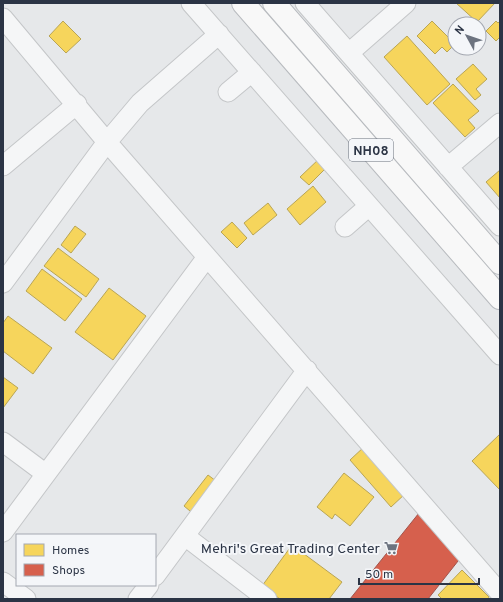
<svg xmlns="http://www.w3.org/2000/svg" width="503" height="602" font-family="Overpass,sans-serif">
<rect width="100%" height="100%" fill="#e6e8ea"/>
<!-- homes -->
<path fill="#f6d55c" stroke="#b9a555" d="M 456,3 L 495,3 L 477,22 Z
M 63,21 L 81,39 L 66,53 L 49,36 Z
M 432,21 L 455,44 L 447,52 L 442,47 L 435,54 L 417,36 Z
M 496,21 L 498,23 L 500,21 L 500,37 L 496,41 L 486,31 Z
M 407,36 L 450,84 L 427,105 L 384,57 Z
M 473,64 L 487,79 L 476,89 L 481,95 L 475,100 L 456,79 Z
M 453,84 L 479,111 L 468,120 L 475,128 L 465,137 L 433,103 Z
M 320,158 L 328,166 L 309,185 L 300,177 Z
M 500,170 L 500,198 L 486,182 Z
M 313,186 L 326,202 L 300,225 L 287,209 Z
M 268,203 L 277,215 L 253,235 L 244,223 Z
M 232,222 L 247,238 L 237,248 L 221,232 Z
M 75,226 L 86,234 L 71,253 L 61,245 Z
M 58,248 L 99,279 L 86,297 L 44,266 Z
M 42,269 L 82,299 L 65,321 L 26,291 Z
M 109,288 L 146,316 L 113,360 L 75,332 Z
M 8,316 L 52,348 L 33,374 L 3,351 L 3,323 Z
M 3,377 L 18,388 L 3,408 Z
M 500,434 L 500,490 L 472,461 Z
M 365,446 L 406,493 L 391,507 L 350,460 Z
M 344,473 L 374,497 L 350,526 L 335,514 L 332,519 L 317,507 Z
M 208,475 L 220,484 L 196,516 L 184,506 Z
M 292,545 L 342,582 L 329,599 L 280,599 L 262,586 Z
M 462,570 L 489,597 L 488,599 L 442,599 L 438,595 Z"/>
<!-- shops -->
<path fill="#d6604d" stroke="#a3534b" d="M 419,513 L 462,556 L 428,599 L 350,599 Z"/>
<g fill="none" stroke-linecap="round" stroke-linejoin="round">
<!-- minor casing -->
<g stroke="#c4c6c8" stroke-width="21">
<path id="minor" d="M 191,3 L 500,355
M 305,3 L 500,226
M 3,18 L 107,142 L 500,593
M 349,53 L 406,3
M 228,92 L 252,72
M 3,166 L 77,104
M 448,167 L 500,123
M 345,227 L 369,206
M 3,283 L 107,142 L 140,103 L 219,34
M 3,442 L 46,474
M 3,532 L 207,257
M 185,536 L 267,599
M 155,576 L 307,370
M 3,582 L 26,599
M 138,599 L 149,585"/>
</g>
<!-- highway casing -->
<g stroke="#b8bbbf" stroke-width="24">
<path id="highway" d="M 243,3 L 500,298
M 274,3 L 500,263"/>
</g>
<!-- minor -->
<use href="#minor" stroke="#f5f6f7" stroke-width="19"/>
<!-- highway -->
<use href="#highway" stroke="#f8f8f8" stroke-width="22"/>
</g>
<!-- icons -->
<defs>
<g id="supermarket-bare" transform="scale(1.08)"><path d="M-6-5.5h2.5l.6 2H6L4.5 2H-2.5L-4.4-4H-6ZM-1.5 3.2a1.3 1.3 0 1 0 .1 0ZM3 3.2a1.3 1.3 0 1 0 .1 0Z" fill="#6c737f" stroke="#f4f6f9" stroke-width="2.5" paint-order="stroke"/></g>
</defs>
<g fill-rule="evenodd">
<use href="#supermarket-bare" x="391" y="548"/>
</g>
<g text-anchor="middle" stroke-width="4" stroke-linejoin="round" paint-order="stroke">
<!-- shield labels -->
<rect fill="#f4f6f9" stroke="#676e7b" stroke-width="1" x="349" y="139" width="44" height="22" rx="3"/>
<g font-size="13" font-weight="bold" fill="#2b3445">
<text x="371" y="155">NH08</text>
</g>
<!-- poi labels -->
<g font-size="14" fill="#2b3445" stroke="#f4f6f9" text-anchor="end">
<text x="380" y="553">Mehri's Great Trading Center</text>
</g>
</g>
<!-- border -->
<rect width="503" height="602" fill="none" stroke="#2b3445" stroke-width="8"/>
<!-- legend -->
<rect x="16" y="534" width="140" height="52" fill="#f4f6f9" stroke="#a4a8b1"/>
<rect x="24" y="544" width="20" height="12" fill="#f6d55c" stroke="#a4a8b1"/>
<text x="52" y="554" font-size="12" fill="#2b3445">Homes</text>
<rect x="24" y="564" width="20" height="12" fill="#d6604d" stroke="#a4a8b1"/>
<text x="52" y="574" font-size="12" fill="#2b3445">Shops</text>
<!-- north arrow -->
<g transform="translate(467 36) rotate(310)"><circle r="19" fill="#f4f6f9" stroke="#a4a8b1"/>
<path d="M0-3L7 15L0 10L-7 15Z" fill="#6c737f"/>
<text y="-6" font-size="11" font-weight="bold" text-anchor="middle" fill="#2b3445">N</text>
</g>
<!-- scale -->
<path d="M359 578v6h120v-6" fill="none" stroke="#2b3445" stroke-width="2"/>
<text x="365" y="578" font-size="12" fill="#2b3445" stroke="#f4f6f9" stroke-width="3" paint-order="stroke">50 m</text>
</svg>
